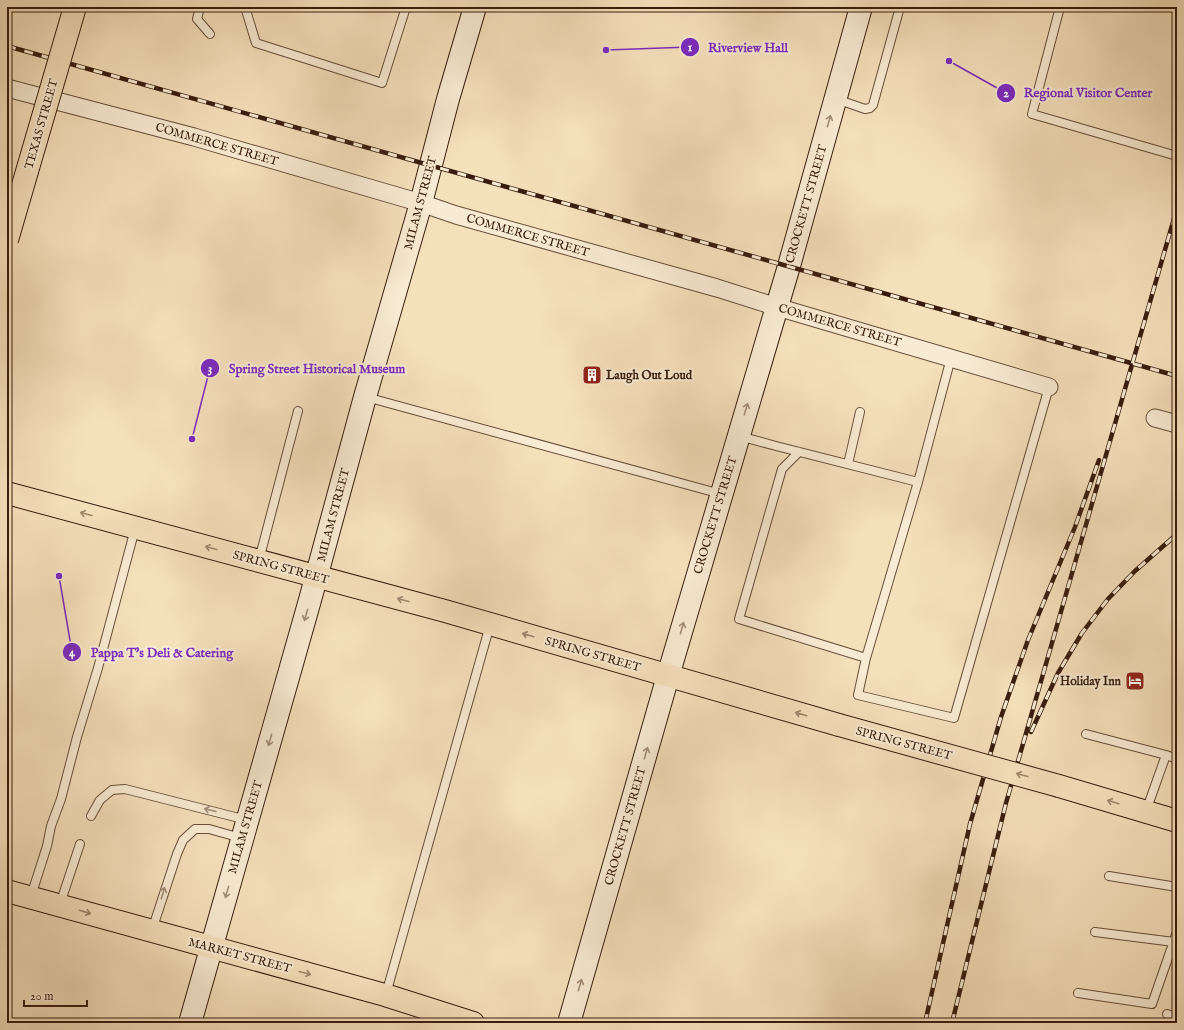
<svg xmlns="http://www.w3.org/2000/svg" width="1184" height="1030" font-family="'IM FELL English',serif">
<rect width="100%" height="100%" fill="#f5e0bc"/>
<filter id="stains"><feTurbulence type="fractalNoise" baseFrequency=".005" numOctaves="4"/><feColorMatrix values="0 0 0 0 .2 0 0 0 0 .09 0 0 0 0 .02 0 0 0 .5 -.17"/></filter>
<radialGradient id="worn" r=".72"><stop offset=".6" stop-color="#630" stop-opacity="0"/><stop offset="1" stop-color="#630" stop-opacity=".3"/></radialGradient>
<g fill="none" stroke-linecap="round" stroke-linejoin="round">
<!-- lane casing -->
<g stroke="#674e3a" stroke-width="10">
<path id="lane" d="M 200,7 L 197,19 L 210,34
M 245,7 L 256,43 L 382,83 L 406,7
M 1060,7 L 1032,114 L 1177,156
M 836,99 L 865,109 L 870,108 L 873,105 L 900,7
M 366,397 L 721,494
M 739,436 L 776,446 L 918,482 L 951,358
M 799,452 L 782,469 L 739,619 L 866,658 L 918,482
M 848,464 L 860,412
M 259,560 L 298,411
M 866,658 L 858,695 L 954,718 L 1049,387
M 1086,734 L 1166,755 L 1146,811
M 1166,755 L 1177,759
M 91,816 L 100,800 L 112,790 L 125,789 L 247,820
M 1109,876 L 1177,887
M 31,896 L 47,846 L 51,826 L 61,799 L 77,737 L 98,668 L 135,529
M 60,904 L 80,844
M 152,930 L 177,854 L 183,840 L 195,829 L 209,829 L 241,838
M 1095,932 L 1174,942
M 1078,993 L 1152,1004 L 1177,932
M 386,994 L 490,625
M 1167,1014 L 1177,1017"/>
</g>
<!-- street casing -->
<g stroke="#674e3a" stroke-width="19">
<path id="street" d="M 7,88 L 194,137 L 421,203 L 456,215 L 717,288 L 777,307 L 1049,387
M 1155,418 L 1177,424"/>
</g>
<!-- secondary casing -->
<g stroke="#381d0e" stroke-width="24">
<path id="secondary" d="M 190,1023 L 310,600 L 365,397 L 421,203 L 448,99 L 475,7
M 569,1023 L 668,676 L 789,266 L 861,7"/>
</g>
<!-- primary casing -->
<g stroke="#381d0e" stroke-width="24">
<path id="primary" d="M 7,493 L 445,611 L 839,725
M 1059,786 L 1177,821
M 7,891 L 385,995 L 473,1023"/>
</g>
<!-- lane -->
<use href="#lane" stroke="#f8ebd3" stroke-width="8"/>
<!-- street -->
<use href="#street" stroke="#f8ebd3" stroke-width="17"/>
<!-- secondary -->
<use href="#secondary" stroke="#f8ebd3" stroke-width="22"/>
<!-- primary -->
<use href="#primary" stroke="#f5e0bc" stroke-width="22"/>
<!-- rail casing -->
<g stroke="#381d0e" stroke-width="4.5">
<path id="rail" d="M 7,46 L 1177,376
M 1031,732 L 1058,673 L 1082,633 L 1108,599 L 1135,571 L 1177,534
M 925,1023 L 970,824 L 1001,717 L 1028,640 L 1075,527 L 1099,460
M 952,1023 L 1006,803 L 1177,208"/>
</g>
<!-- rail -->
<use href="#rail" stroke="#f8ebd3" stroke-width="3" stroke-dasharray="9" stroke-linecap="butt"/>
<!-- primary-bridge casing -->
<g stroke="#381d0e" stroke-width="24" stroke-linecap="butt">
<path id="primary-bridge" d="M 7,240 L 75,7
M 839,725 L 1059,786"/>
</g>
<!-- primary-bridge -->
<use href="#primary-bridge" stroke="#f5e0bc" stroke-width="22"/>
</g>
<!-- one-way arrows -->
<defs><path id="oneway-shaft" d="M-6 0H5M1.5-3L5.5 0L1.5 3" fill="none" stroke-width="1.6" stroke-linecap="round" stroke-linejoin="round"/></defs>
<g stroke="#a28e7a">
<use href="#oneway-shaft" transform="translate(829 121) rotate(-74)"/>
<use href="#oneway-shaft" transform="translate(746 409) rotate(-73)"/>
<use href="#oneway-shaft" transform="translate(306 615) rotate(106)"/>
<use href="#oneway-shaft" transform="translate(682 628) rotate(-74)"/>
<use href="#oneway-shaft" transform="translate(270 740) rotate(106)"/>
<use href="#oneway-shaft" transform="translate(646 753) rotate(-74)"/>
<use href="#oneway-shaft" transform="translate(210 810) rotate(-166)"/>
<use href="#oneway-shaft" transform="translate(227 892) rotate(106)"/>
<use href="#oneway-shaft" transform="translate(163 893) rotate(-73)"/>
<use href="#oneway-shaft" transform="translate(580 985) rotate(-74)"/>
</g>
<g stroke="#a0886e">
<use href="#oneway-shaft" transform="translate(86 514) rotate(-165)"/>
<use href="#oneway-shaft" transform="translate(211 548) rotate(-165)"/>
<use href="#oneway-shaft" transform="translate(403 600) rotate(-165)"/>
<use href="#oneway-shaft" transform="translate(528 635) rotate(-164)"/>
<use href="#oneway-shaft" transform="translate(801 714) rotate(-164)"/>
<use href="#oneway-shaft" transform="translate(1022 775) rotate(-165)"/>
<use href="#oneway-shaft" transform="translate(1113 802) rotate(-163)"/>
<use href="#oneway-shaft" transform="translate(85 912) rotate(16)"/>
<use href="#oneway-shaft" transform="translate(305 973) rotate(15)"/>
</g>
<!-- icons -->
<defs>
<g id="building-square" transform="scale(1)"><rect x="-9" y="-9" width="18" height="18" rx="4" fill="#8f2418" stroke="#f8ebd3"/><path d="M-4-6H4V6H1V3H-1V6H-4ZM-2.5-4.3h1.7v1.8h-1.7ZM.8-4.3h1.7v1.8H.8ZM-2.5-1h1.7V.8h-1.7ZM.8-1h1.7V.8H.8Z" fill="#fff"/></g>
<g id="hotel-square" transform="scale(1)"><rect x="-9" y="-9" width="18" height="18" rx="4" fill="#8f2418" stroke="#f8ebd3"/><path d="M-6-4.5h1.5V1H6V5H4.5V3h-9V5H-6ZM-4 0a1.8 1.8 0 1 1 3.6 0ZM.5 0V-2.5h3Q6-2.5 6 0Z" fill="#fff"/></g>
</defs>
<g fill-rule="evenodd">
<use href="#building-square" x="592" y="375"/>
<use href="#hotel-square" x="1135" y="681"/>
</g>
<g text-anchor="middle" stroke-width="4" stroke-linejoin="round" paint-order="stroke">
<!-- street labels -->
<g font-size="12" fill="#381d0e" stroke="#f8ebd3">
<text transform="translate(41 124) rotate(-74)" y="4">TEXAS STREET</text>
<text transform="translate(217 144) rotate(16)" y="4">COMMERCE STREET</text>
<text transform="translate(420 203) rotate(-75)" y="4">MILAM STREET</text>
<text transform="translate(806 204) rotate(-74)" y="4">CROCKETT STREET</text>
<text transform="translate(528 235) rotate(16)" y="4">COMMERCE STREET</text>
<text transform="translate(840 325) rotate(16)" y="4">COMMERCE STREET</text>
<text transform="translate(333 515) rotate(-75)" y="4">MILAM STREET</text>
<text transform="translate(715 515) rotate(-73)" y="4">CROCKETT STREET</text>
<text transform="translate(281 567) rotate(15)" y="4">SPRING STREET</text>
<text transform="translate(593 654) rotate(16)" y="4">SPRING STREET</text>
<text transform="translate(904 743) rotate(15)" y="4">SPRING STREET</text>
<text transform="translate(625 826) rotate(-74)" y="4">CROCKETT STREET</text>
<text transform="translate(245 827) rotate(-74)" y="4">MILAM STREET</text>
<text transform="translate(240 955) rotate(15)" y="4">MARKET STREET</text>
</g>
<!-- poi labels -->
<g font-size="12" font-weight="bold" fill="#381d0e" stroke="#f8ebd3" text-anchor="start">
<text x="606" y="379">Laugh Out Loud</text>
<text x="1121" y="685" text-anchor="end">Holiday Inn</text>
</g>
</g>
<!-- callouts -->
<path fill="none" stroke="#7b2cbf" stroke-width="1.5" d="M606 50L690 47M949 61L1006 93M192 439L210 368M59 576L72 652"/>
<g fill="#7b2cbf" stroke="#f8ebd3" stroke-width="1.5">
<circle cx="606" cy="50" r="4"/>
<circle cx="949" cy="61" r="4"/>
<circle cx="192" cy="439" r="4"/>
<circle cx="59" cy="576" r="4"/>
<circle cx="690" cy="47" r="10"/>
<circle cx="1006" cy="93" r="10"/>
<circle cx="210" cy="368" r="10"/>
<circle cx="72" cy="652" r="10"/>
</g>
<g font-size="12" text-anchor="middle" font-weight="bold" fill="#fff">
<text x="690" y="51">1</text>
<text x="1006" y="97">2</text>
<text x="210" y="372">3</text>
<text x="72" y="656">4</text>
</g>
<g font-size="13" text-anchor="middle" font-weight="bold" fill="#7b2cbf" stroke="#f8ebd3" stroke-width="4" stroke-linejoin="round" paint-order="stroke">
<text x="748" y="52">Riverview Hall</text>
<text x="1088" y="97">Regional Visitor Center</text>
<text x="317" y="373">Spring Street Historical Museum</text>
<text x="162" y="657">Pappa T's Deli &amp; Catering</text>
</g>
<!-- margin -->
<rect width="1184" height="1030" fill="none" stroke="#f5e0bc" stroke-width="24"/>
<rect x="8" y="8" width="1168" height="1014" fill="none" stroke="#381d0e" stroke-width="2"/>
<rect x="12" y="12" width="1160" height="1006" fill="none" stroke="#381d0e"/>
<!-- scale -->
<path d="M24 1000v6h63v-6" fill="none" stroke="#381d0e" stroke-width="2"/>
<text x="30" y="1000" font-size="12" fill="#381d0e" stroke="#f8ebd3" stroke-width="3" paint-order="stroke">20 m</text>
<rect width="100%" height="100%" filter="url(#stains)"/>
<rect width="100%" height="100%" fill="url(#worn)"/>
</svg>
